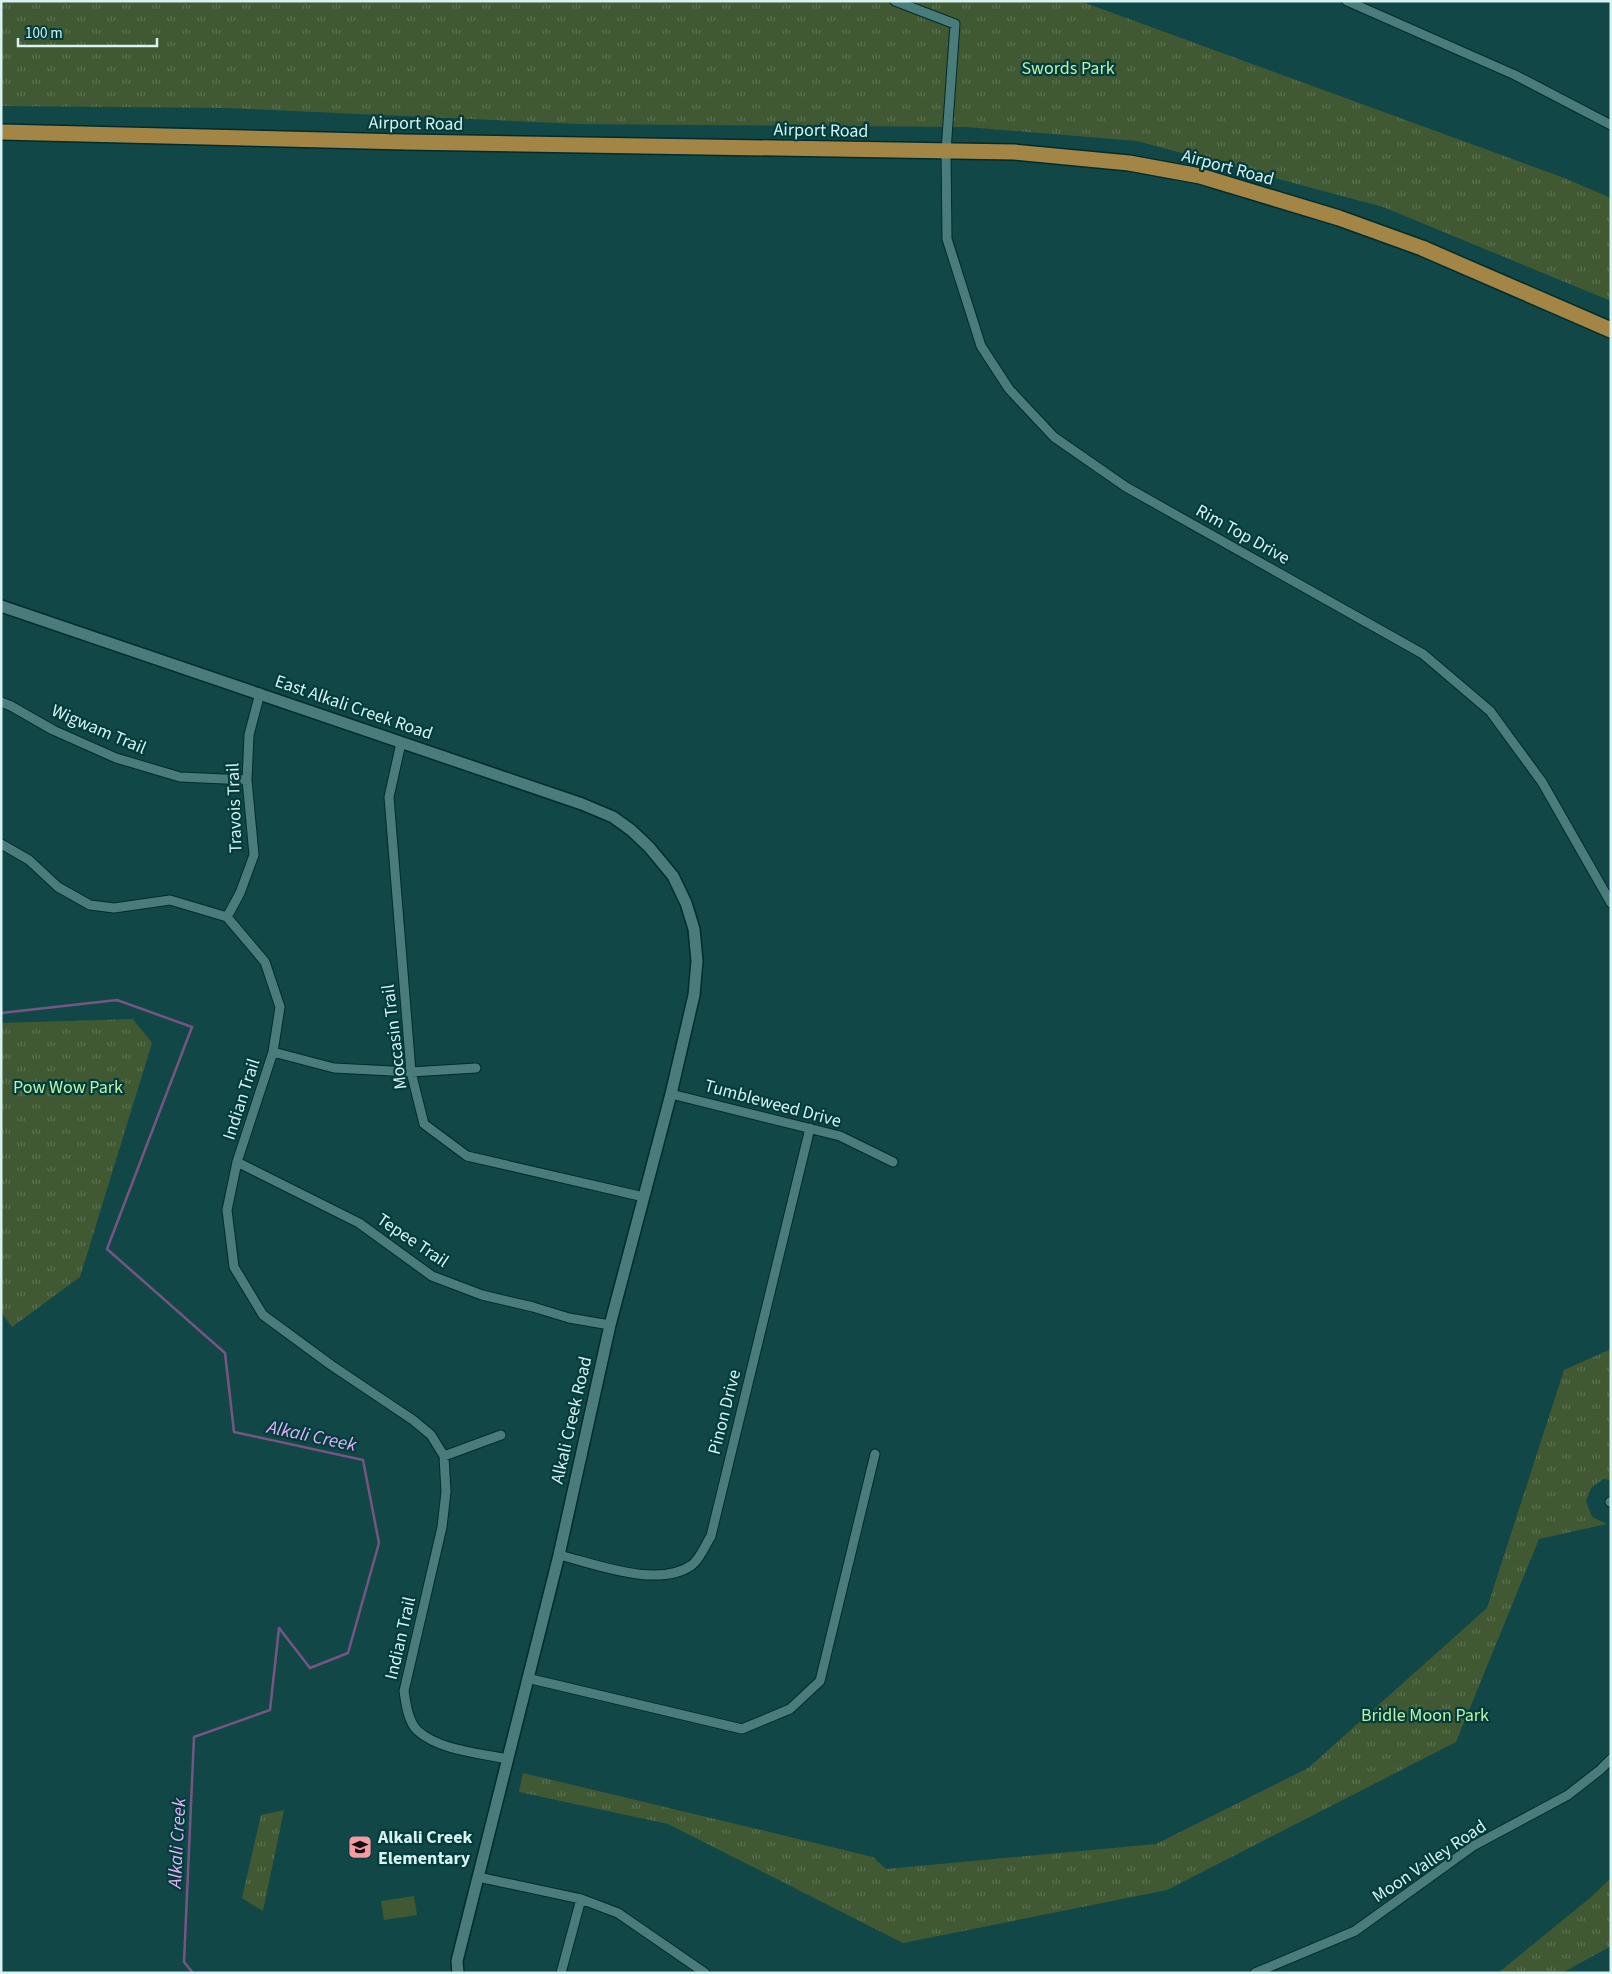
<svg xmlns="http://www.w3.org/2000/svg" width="1612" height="1974" font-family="'Source Sans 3',sans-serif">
<defs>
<pattern id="grass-tufts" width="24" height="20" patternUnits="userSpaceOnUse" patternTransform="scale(1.25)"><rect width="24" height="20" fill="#405933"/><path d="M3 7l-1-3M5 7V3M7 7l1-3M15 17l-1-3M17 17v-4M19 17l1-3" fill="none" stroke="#5b7151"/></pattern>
</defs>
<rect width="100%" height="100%" fill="#124747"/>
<!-- grass -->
<path fill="url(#grass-tufts)" d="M 1,1 L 1080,1 L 1564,178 L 1611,198 L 1611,301 L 1383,207 L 1137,141 L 966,127 L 579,124 L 226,108 L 1,106 Z
M 133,1019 L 152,1043 L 80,1277 L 12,1327 L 1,1312 L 1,1023 Z
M 1611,1349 L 1611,1480 L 1603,1479 L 1591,1488 L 1586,1501 L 1592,1517 L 1607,1524 L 1539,1539 L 1456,1742 L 1167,1890 L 903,1943 L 668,1824 L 519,1792 L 523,1773 L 873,1857 L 886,1869 L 1156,1844 L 1308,1768 L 1487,1608 L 1564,1370 Z
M 284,1810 L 263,1911 L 242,1898 L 261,1815 Z
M 1611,1878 L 1611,1946 L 1562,1973 L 1498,1973 L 1590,1898 Z"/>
<!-- garden -->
<path fill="#405933" d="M 414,1896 L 417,1915 L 384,1920 L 381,1901 Z"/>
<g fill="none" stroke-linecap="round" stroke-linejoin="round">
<!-- stream -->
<path stroke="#765484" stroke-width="2.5" d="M 1,1013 L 117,1000 L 192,1027 L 107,1249 L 225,1353 L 234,1432 L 363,1460 L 379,1543 L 348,1653 L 310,1668 L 279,1628 L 270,1710 L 194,1737 L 184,1962 L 193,1973"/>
<!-- minor casing -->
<g stroke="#022b2b" stroke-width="11">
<path id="minor" d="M 895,1 L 955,24 L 946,151 L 947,239 L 981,346 L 1009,389 L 1054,437 L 1126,487 L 1423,654 L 1490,711 L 1542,782 L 1611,903
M 1347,1 L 1515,75 L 1611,125
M 1,702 L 11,706 L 53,730 L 116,758 L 180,777 L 247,780
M 401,743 L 389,797 L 411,1072 L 424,1124 L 467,1156 L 644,1197
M 1,844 L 29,860 L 58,887 L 90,905 L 114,908 L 170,900 L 227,917 L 265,962 L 280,1007 L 273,1052 L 237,1162 L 227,1210 L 234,1267 L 263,1315 L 331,1365 L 413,1420 L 431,1435 L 444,1456 L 446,1492 L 442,1527 L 404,1691 C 406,1704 408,1722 418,1731 C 439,1750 479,1753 507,1759
M 227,917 L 240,893 L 254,855 L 247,780 L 249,735 L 260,693
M 273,1052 L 334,1068 L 411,1072 L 476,1068
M 671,1094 L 840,1136 L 893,1162
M 237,1162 L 359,1223 L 432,1276 L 482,1295 L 533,1307 L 569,1318 L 610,1325
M 444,1456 L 501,1435
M 1610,1502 L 1611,1502
M 559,1555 C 596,1564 658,1589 692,1565 C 700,1559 706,1544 711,1536 L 810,1128
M 527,1678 L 742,1729 L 790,1709 L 820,1681 L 875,1454
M 478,1877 L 581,1899 L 618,1913 L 705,1973
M 561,1973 L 581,1899
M 1255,1973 L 1355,1931 L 1473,1846 L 1568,1795 L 1600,1770 L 1611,1759"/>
</g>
<!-- tertiary casing -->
<g stroke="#022b2b" stroke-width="14">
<path id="tertiary" d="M 1,606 L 582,804 L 613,817 L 631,830 L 649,847 L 673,876 L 686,903 L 694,929 L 697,961 L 694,995 L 671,1094 L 610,1325 L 559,1555 L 457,1961 L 458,1973"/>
</g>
<!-- trunk casing -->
<g stroke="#022b2b" stroke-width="18">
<path id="trunk" d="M 1,132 L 405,142 L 1014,152 L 1129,163 L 1200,176 L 1339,218 L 1422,248 L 1611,330"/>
</g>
<!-- minor -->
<use href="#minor" stroke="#4a7c7c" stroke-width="9"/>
<!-- tertiary -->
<use href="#tertiary" stroke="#4a7c7c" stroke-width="11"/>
<!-- trunk -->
<use href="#trunk" stroke="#a38545" stroke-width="15"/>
</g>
<!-- icons -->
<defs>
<g id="school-square" transform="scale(1.25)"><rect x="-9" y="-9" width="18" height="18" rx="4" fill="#f49aa0" stroke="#023c3c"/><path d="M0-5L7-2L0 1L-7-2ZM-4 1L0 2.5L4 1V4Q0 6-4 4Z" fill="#111"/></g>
</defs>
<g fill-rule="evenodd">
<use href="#school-square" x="360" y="1847"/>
</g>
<g text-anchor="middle" stroke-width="4.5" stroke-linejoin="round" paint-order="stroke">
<!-- park labels -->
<g font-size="18" fill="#bff2a6" stroke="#023c3c">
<text x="1068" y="74">Swords Park</text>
<text x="68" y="1093">Pow Wow Park</text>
<text x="1425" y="1721">Bridle Moon Park</text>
</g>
<!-- street labels -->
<g font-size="18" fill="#d8f2f1" stroke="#023c3c">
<text transform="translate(416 123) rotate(1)" y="6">Airport Road</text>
<text transform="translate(821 130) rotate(1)" y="6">Airport Road</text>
<text transform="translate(1228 167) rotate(15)" y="6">Airport Road</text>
<text transform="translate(1243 534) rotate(29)" y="6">Rim Top Drive</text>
<text transform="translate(354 707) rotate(19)" y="6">East Alkali Creek Road</text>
<text transform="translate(99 729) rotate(23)" y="6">Wigwam Trail</text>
<text transform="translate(234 808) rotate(-92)" y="6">Travois Trail</text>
<text transform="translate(394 1037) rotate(-97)" y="6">Moccasin Trail</text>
<text transform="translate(241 1099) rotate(-72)" y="6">Indian Trail</text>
<text transform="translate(773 1103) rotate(15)" y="6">Tumbleweed Drive</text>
<text transform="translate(413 1240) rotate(34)" y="6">Tepee Trail</text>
<text transform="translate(724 1412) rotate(-76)" y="6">Pinon Drive</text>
<text transform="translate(571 1420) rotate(-77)" y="6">Alkali Creek Road</text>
<text transform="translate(400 1638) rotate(-77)" y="6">Indian Trail</text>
<text transform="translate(1429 1861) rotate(-34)" y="6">Moon Valley Road</text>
</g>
<!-- poi labels -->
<g font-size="18" font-weight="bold" fill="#d8f2f1" stroke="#023c3c" text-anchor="start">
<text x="378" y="1843">Alkali Creek<tspan x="378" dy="21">Elementary</tspan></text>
</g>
<!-- water labels -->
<g font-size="19" font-style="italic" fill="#e4b0f9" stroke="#023c3c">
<text transform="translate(312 1435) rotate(12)" y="7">Alkali Creek</text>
<text transform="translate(176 1843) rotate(-87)" y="7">Alkali Creek</text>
</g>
</g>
<!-- border -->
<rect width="1612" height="1974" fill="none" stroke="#d8f2f1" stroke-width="5"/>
<!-- scale -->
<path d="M18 38v8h139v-8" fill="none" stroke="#d8f2f1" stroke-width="2.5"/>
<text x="25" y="38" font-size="15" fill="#d8f2f1" stroke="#023c3c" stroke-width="4" paint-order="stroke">100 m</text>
</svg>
